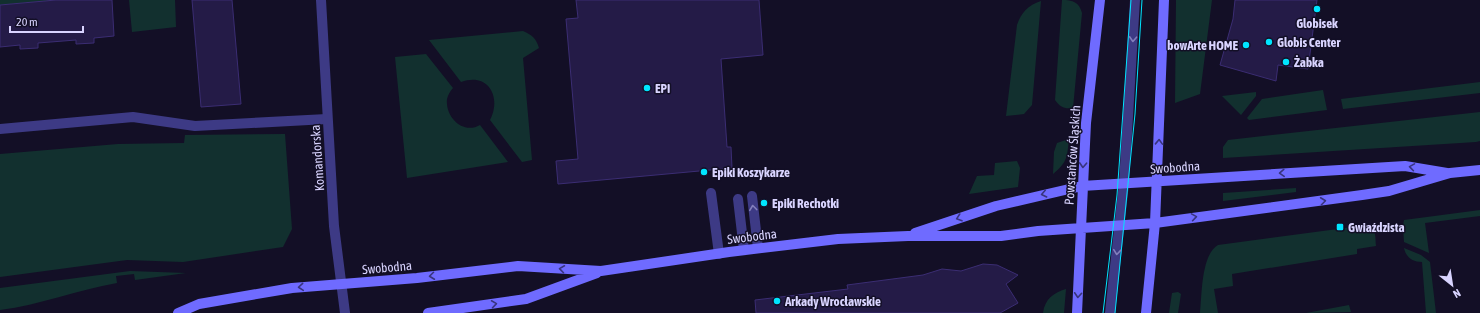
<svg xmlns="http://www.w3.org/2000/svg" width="1480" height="313" font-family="'Asap Condensed',sans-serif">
<rect width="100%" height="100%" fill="#130f26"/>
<!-- green -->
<path fill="#12302f" d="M 0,0 L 56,0 L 0,5 Z
M 129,0 L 175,0 L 176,27 L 132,32 Z
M 1062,0 C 1073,0 1079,2 1082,13 L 1073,108 C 1064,109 1060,107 1055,100 Z
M 1176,0 L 1212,0 L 1200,94 L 1175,103 Z
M 1041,1 L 1032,105 L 1024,114 L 1006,116 L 1017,25 C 1021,13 1028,5 1041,1 Z
M 523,31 C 532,35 536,38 539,48 L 523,58 L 532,160 L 522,162 L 490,120 C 502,97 488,72 461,82 L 429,40 Z
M 426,54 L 453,88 C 450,91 448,95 447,99 C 445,117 463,135 480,125 L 508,162 L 407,178 L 395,57 Z
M 1480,82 L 1480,93 L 1343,109 L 1341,99 Z
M 1323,90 L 1327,110 L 1249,120 L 1247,118 L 1262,99 Z
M 1256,92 L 1256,96 L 1241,115 L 1222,96 Z
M 1480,112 L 1480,141 L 1476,142 L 1223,158 L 1223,147 L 1228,140 Z
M 285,134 L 292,229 L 283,247 L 183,262 L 127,260 L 0,277 L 0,154 L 118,144 L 184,143 L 185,135 Z
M 1069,139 C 1067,156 1068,162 1053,174 L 1054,152 L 1057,143 Z
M 1017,161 L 1020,168 L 1018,187 L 969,194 L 977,176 L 994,175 L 995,163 Z
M 1296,188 L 1296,192 L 1223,201 L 1223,193 Z
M 1480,210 L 1480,216 L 1425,223 L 1429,253 L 1404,242 L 1403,226 L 1404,220 Z
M 1368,225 C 1377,229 1375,238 1376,246 L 1357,249 L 1357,254 L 1232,274 L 1233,286 L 1214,289 L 1218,313 L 1200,313 C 1202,295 1201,255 1218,245 Z
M 1404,248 L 1421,255 L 1430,262 L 1436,313 L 1426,313 L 1422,262 C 1412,262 1406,257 1404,248 Z
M 130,271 L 186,273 L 135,280 L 134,274 L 116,276 L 117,283 C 77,290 40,305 0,310 L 0,288 Z
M 1066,289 L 1064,313 L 1043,313 C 1045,299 1053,293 1066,289 Z
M 1178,292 L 1181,294 L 1178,313 L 1169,313 L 1172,293 Z
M 1349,305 L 1351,312 L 1306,313 Z"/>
<!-- building -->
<path fill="#241b47" stroke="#3b2d73" d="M 56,0 L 112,0 L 114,36 L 94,38 L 94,43 L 76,44 L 76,40 L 38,43 L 38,48 L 20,49 L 20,45 L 0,47 L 0,5 Z
M 192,0 L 232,0 L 241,104 L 201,107 Z
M 576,0 L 759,0 L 763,55 L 721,59 L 727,147 L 731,147 L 732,168 L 558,184 L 556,161 L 578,159 L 566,19 L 578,18 Z
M 1235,0 L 1317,0 L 1308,69 L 1278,65 L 1276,81 L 1220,65 L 1233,19 Z
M 983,264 L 997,265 L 1018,275 L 1006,284 L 1018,303 L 1000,313 L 756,313 L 755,300 L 848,289 L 847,285 L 923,275 L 942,269 L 961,271 Z"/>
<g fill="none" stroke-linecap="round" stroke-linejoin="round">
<!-- lane -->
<path stroke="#3d3a85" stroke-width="10" d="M 0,129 L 133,117 L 195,126 L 327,119
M 711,193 L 719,254
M 752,196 L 758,248
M 738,199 L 744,250
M 1110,313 L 1124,183 L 1135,0"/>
<!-- street -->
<path stroke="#3d3a85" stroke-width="10" d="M 321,0 L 334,226 L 345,313"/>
<!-- secondary -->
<path stroke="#6f6bff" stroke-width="10" d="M 915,233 L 996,206 L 1082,186 L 1405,166 L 1447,173
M 178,313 L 199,304 L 292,288 L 417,278 L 518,266 L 601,271 L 729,252 L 838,239 L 908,236 L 1001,236 L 1038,231 L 1155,223 L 1362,195 L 1389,191 L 1450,173 L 1480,170
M 428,313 L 526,299 L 597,273
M 1077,313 L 1086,123 L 1100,0
M 1146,313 L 1155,223 L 1164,0"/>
<!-- tram -->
<path stroke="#00e5ff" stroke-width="1" d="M 1103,313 L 1117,195 L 1131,0
M 1115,313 L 1135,114 L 1142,0"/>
</g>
<!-- one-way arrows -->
<defs><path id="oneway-chevron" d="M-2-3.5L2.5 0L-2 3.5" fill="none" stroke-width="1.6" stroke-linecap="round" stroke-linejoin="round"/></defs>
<g stroke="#837fbc">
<use href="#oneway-chevron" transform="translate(1133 39) rotate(93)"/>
<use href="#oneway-chevron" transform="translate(753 208) rotate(-97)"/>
<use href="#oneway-chevron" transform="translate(1117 252) rotate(96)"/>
</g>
<g stroke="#38347d">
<use href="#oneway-chevron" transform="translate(1159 142) rotate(-88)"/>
<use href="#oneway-chevron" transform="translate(1083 165) rotate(93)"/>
<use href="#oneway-chevron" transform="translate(1412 167) rotate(-171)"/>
<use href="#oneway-chevron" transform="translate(1282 173) rotate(177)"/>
<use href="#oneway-chevron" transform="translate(1044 194) rotate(168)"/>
<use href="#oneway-chevron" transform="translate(1323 201) rotate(-7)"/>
<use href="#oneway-chevron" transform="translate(1194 217) rotate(-9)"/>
<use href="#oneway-chevron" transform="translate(959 218) rotate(161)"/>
<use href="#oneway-chevron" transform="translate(562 269) rotate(-172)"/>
<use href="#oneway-chevron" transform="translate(432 276) rotate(173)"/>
<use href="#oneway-chevron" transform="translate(301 287) rotate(175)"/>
<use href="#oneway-chevron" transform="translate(1078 295) rotate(94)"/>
<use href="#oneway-chevron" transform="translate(494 304) rotate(-8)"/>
</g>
<!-- markers -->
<g fill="#00e5ff" stroke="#130f26" stroke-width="1.5">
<circle cx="1317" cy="9" r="4"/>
<circle cx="1269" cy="42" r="4"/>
<circle cx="1246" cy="45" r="4"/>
<circle cx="1286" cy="62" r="4"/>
<circle cx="647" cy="88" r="4"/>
<circle cx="704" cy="172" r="4"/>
<circle cx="764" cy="203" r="4"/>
<rect x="1336" y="223" width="8" height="8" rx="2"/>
<circle cx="777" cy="301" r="4"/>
</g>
<g text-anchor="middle" stroke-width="3" stroke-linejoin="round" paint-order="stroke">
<!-- poi labels -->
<g font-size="13" font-weight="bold" fill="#d9d4ff" stroke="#130f26" text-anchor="start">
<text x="1317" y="28" text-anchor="middle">Globisek</text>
<text x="1277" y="47">Globis Center</text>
<text x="1238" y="50" text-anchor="end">bowArte HOME</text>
<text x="1294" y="67">Żabka</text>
<text x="655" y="93">EPI</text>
<text x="712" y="177">Epiki Koszykarze</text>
<text x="772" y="208">Epiki Rechotki</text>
<text x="1348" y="232">Gwiaździsta</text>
<text x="785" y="306">Arkady Wrocławskie</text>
</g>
<!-- street labels -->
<g font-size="13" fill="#d9d4ff" stroke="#130f26">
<text transform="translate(1072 155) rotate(-86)" y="5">Powstańców Śląskich</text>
<text transform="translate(317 158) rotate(-94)" y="5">Komandorska</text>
<text transform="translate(1175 167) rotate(-4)" y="5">Swobodna</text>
<text transform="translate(752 236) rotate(-7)" y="5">Swobodna</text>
<text transform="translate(387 267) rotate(-5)" y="5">Swobodna</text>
</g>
</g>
<!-- north arrow -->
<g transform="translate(1452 285) rotate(150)" stroke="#130f26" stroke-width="3" paint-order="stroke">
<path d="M0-3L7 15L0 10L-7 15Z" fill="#d9d4ff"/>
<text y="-6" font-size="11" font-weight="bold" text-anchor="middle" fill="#d9d4ff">N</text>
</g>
<!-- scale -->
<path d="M10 26v6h73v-6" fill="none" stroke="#d9d4ff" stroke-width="2"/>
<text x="16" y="26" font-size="12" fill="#d9d4ff" stroke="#130f26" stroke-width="3" paint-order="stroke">20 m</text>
</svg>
